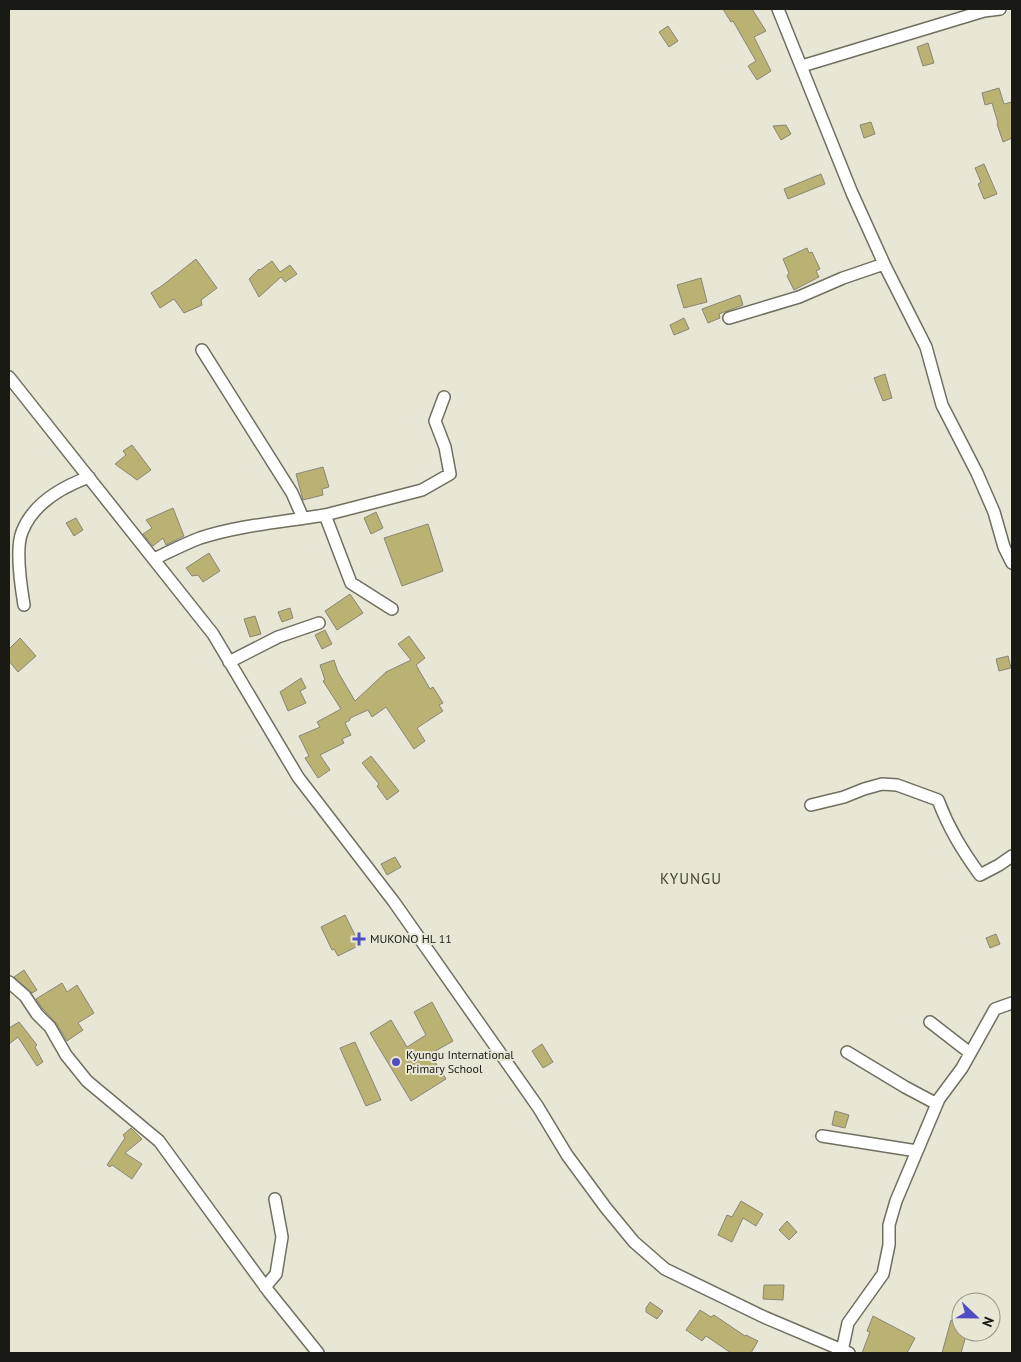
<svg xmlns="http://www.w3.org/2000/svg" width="1021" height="1362" font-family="'PT Sans',sans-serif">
<rect width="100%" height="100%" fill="#e8e7d6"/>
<!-- building -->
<path fill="#bab273" stroke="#888677" d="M 723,9 L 752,9 L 766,31 L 754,37 L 771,71 L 757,80 L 748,66 L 756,61 L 733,21 L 731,22 Z
M 668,26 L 678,41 L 669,47 L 659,32 Z
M 928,43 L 934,63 L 923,66 L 917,47 Z
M 999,88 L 1004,104 L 1012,102 L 1012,138 L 1003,142 L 997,124 L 998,123 L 992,103 L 985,105 L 982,93 Z
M 871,122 L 875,134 L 864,138 L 860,125 Z
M 786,125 L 791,134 L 781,140 L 773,126 Z
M 984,164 L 997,194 L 984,199 L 978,184 L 981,182 L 975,168 Z
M 821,174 L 825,184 L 788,199 L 784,189 Z
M 807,248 L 809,253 L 812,252 L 820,269 L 816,271 L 819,277 L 794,290 L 787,276 L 789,273 L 783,259 Z
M 196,259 L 217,288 L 201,300 L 202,305 L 184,313 L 174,299 L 160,308 L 151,293 L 163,285 Z
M 272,261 L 280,272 L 290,265 L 297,274 L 285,282 L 281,277 L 259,297 L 249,279 L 259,269 L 260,270 Z
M 701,278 L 707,302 L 684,308 L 677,285 Z
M 740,295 L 743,305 L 719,314 L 720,318 L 708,323 L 702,309 Z
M 684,318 L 689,329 L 674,335 L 670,325 Z
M 885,374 L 892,398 L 883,401 L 874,378 Z
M 132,445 L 151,470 L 137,480 L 115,464 L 126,455 L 123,451 Z
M 323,467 L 329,487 L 322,489 L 323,495 L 303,500 L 296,474 Z
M 173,508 L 184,536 L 166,545 L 163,538 L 153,546 L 143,534 L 152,528 L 146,520 Z
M 376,512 L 383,528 L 371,534 L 364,518 Z
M 76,518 L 83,530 L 74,536 L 66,523 Z
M 428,524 L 443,571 L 402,586 L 384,538 Z
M 209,553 L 220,571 L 203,582 L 198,575 L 192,576 L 186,568 Z
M 350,594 L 363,613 L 337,630 L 325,611 Z
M 290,608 L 293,618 L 282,622 L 278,612 Z
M 255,616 L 261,634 L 250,637 L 244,619 Z
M 325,630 L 332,644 L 322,649 L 315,635 Z
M 409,636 L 425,658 L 416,665 L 430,689 L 433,687 L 443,703 L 439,705 L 443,711 L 417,728 L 425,741 L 414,749 L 386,707 L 372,717 L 368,710 L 350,718 L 350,720 L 345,723 L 351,735 L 342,739 L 344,743 L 320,755 L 330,770 L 318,778 L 305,758 L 309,756 L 299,736 L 320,727 L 317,722 L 341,709 L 323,681 L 325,680 L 320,665 L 334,660 L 338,672 L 355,701 L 386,672 L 411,660 L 398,644 Z
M 20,638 L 36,656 L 18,672 L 9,661 L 9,649 Z
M 1008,656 L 1011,668 L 999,671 L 996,659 Z
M 301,678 L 306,688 L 300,691 L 306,703 L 288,711 L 280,692 Z
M 371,756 L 399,791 L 387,800 L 377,786 L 379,784 L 362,763 Z
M 395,857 L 401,867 L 387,875 L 381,864 Z
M 345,915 L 360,945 L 338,956 L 334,949 L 332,950 L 321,927 Z
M 996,934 L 1000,944 L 990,948 L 986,938 Z
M 24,970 L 37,990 L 32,993 L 14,977 Z
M 62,983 L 67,992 L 77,985 L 94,1013 L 78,1023 L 83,1030 L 67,1041 L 56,1023 L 43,1009 L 36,999 Z
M 432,1002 L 453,1041 L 430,1054 L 446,1079 L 411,1101 L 370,1033 L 391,1020 L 407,1047 L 426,1035 L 414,1012 Z
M 19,1022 L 37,1045 L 35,1047 L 43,1062 L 37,1066 L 18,1037 L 9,1044 L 9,1028 Z
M 355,1042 L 381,1100 L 366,1106 L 340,1048 Z
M 542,1044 L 553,1062 L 543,1068 L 532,1051 Z
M 835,1111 L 849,1115 L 845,1128 L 832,1125 Z
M 131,1128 L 142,1139 L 125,1153 L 142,1164 L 132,1179 L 112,1165 L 110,1167 L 107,1165 L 125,1138 L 123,1135 Z
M 741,1201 L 763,1214 L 756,1226 L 743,1218 L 732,1242 L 718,1235 L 727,1215 L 732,1217 Z
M 787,1221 L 797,1232 L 789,1240 L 779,1230 Z
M 764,1285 L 784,1285 L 783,1300 L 763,1299 Z
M 650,1302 L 663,1311 L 657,1319 L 646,1312 L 646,1308 Z
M 700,1310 L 711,1317 L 714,1315 L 745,1336 L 746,1335 L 758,1341 L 751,1353 L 731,1353 L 706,1336 L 702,1341 L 686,1330 Z
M 873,1316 L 915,1338 L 907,1353 L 862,1353 L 870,1332 L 867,1331 Z
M 951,1320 L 961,1323 L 961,1332 L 967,1332 L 961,1353 L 942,1353 Z"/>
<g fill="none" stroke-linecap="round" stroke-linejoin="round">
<!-- street casing -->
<g stroke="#706f60" stroke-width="14">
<path id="street" d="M 778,9 L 852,193 L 886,268 L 926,347 L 942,405 L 977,473 L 994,512 L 1004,547 L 1012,563
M 802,66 L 984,11 L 1000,9
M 729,318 L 799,297 L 843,278 L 884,264
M 202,350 L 292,493 L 303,518
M 9,377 L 213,634 L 298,777 L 394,902 L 538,1107 L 567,1155 L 606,1208 L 634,1242 L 665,1269 L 764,1317 L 849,1353
M 325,515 L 422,490 L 450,474 L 445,447 L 435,421 L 444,397
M 154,559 C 169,552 184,544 200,538 C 240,525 283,522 325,515 L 351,583 L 392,609
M 24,605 C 21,587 15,549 22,532 C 33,503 62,487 89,477
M 229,662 L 278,637 L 319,623
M 811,805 L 844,797 L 864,789 L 882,784 L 897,785 L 938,800 C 949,829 962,850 980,875 L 999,865 L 1012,856
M 9,982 L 25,996 L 37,1014 L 50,1027 L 66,1055 L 87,1081 L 159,1141 L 269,1292 L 318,1353
M 930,1022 L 970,1053
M 847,1052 L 905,1087 L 937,1104
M 822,1136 L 917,1151
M 265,1287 L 276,1274 L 282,1237 L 275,1199
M 842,1351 L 848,1323 L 883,1274 L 889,1245 L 889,1225 L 896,1201 L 939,1099 L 962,1068 L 995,1009 L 1012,1003"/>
</g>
<!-- street -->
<use href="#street" stroke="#fff" stroke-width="11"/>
</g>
<!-- markers -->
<g fill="#504cc2" stroke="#e8e7d6" stroke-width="2">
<path d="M356.5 931.5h5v5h5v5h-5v5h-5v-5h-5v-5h5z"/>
<circle cx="396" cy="1062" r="5"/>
</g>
<g text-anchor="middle" stroke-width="4" stroke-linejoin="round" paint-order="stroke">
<!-- poi labels -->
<g font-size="12" fill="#1a1a14" stroke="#e8e7d6" text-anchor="start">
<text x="370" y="943">MUKONO HL 11</text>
<text x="406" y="1059">Kyungu International<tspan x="406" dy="14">Primary School</tspan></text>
</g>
<!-- quarter labels -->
<g font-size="15" letter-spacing="1" fill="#424133" stroke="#e8e7d6">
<text x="691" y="884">KYUNGU</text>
</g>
</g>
<!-- border -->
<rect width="1021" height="1362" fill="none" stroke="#1a1a14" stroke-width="20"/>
<!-- north arrow -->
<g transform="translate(976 1317) rotate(112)"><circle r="24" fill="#e8e7d6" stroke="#969588"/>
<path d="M0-4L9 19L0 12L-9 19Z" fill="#504cc2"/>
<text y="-8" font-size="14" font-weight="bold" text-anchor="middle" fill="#1a1a14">N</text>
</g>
</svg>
